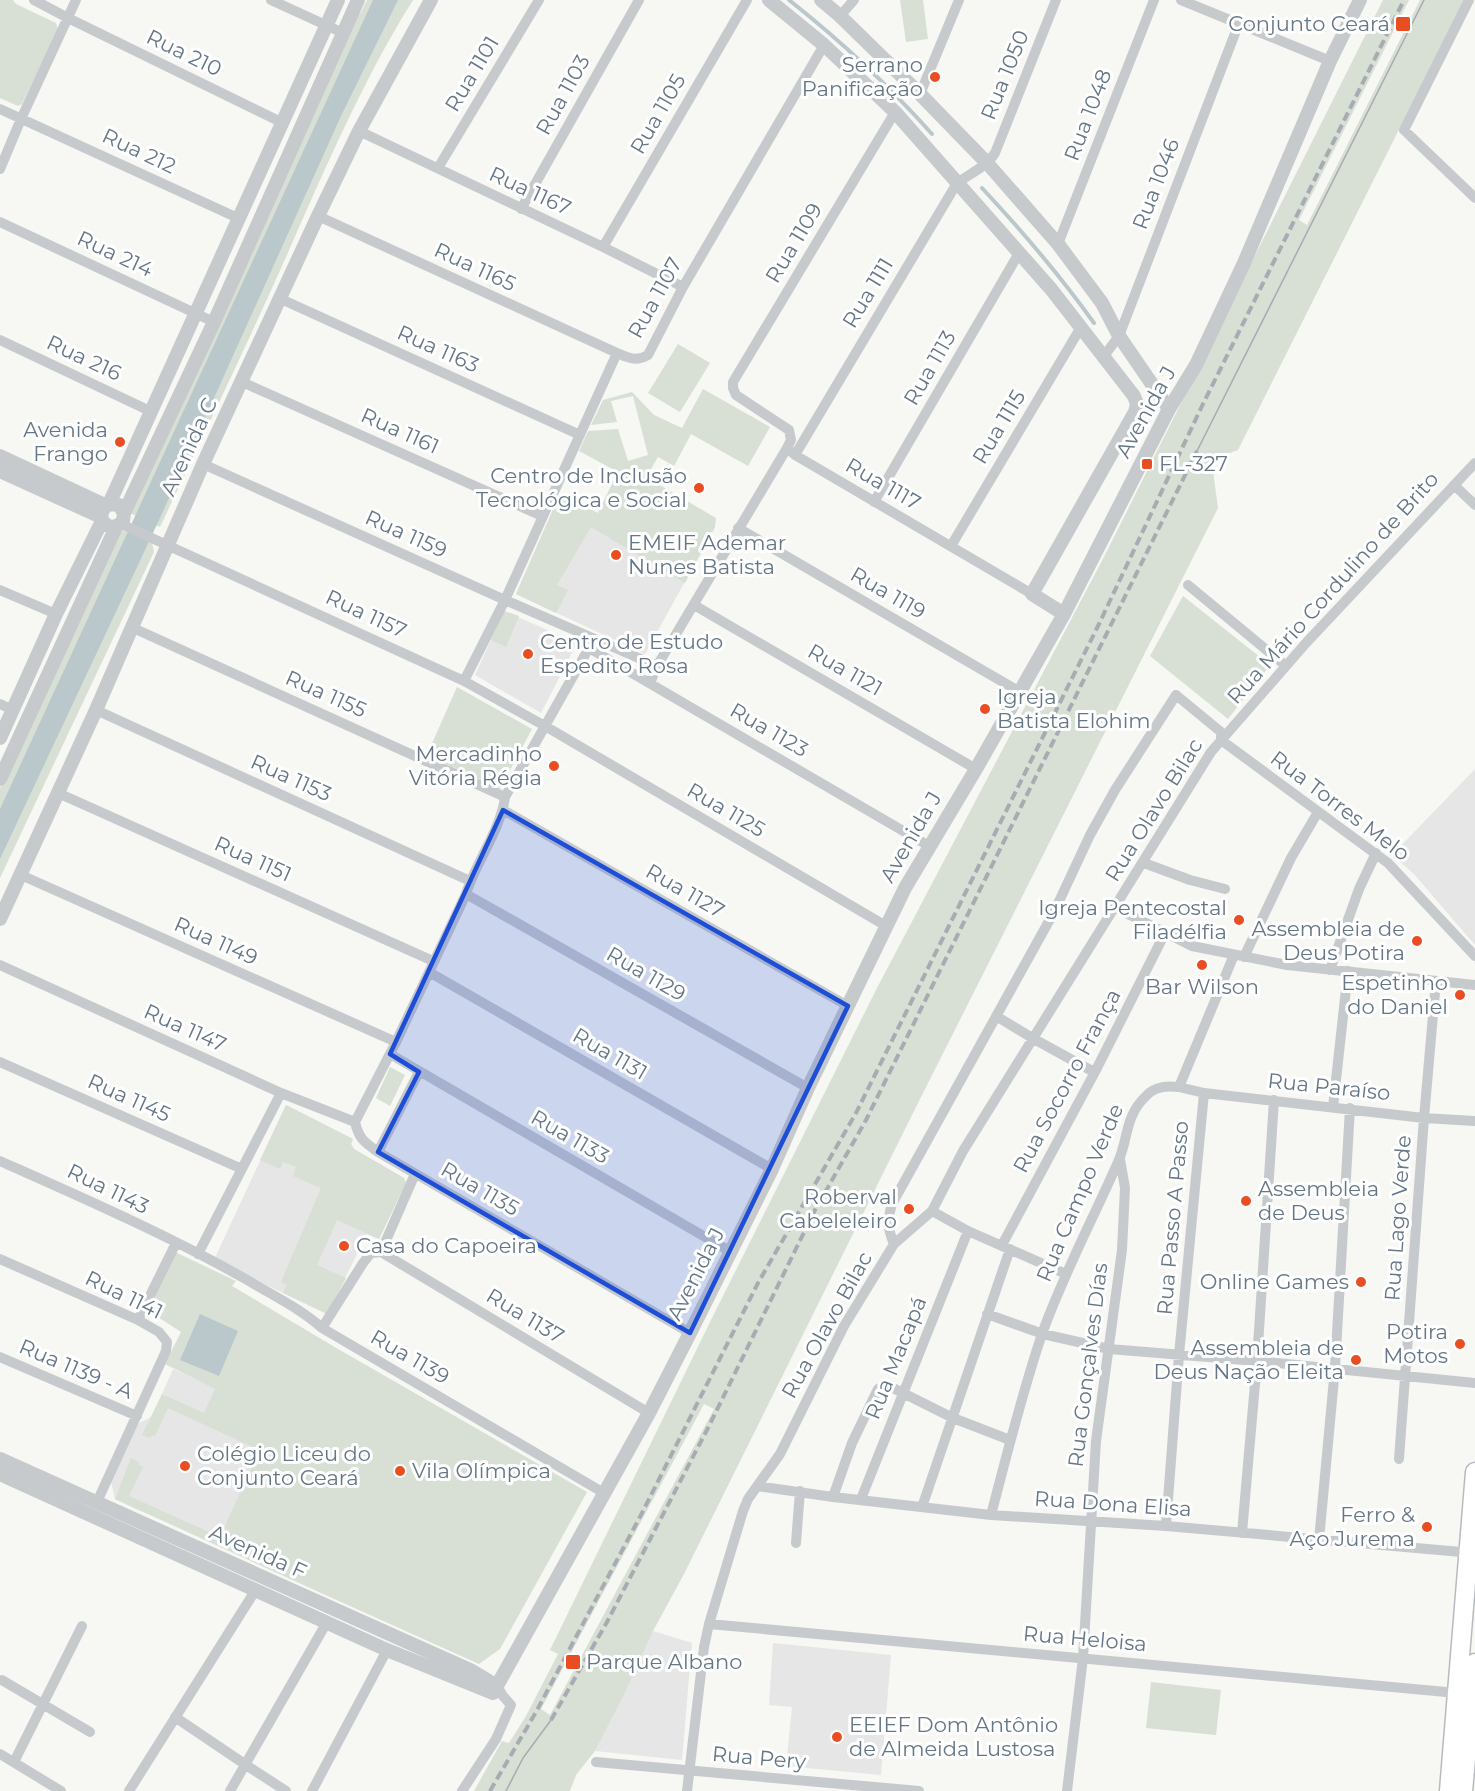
<svg xmlns="http://www.w3.org/2000/svg" width="1475" height="1791" font-family="Montserrat,sans-serif">
<rect width="100%" height="100%" fill="#f7f7f4"/>
<!-- built -->
<path fill="#e5e6e5" d="M 618,472 L 715,527 L 645,654 L 516,594 L 559,496 L 598,513 Z
M 504,611 L 577,643 L 541,713 L 475,675 Z
M 1475,769 L 1475,945 L 1414,874 L 1392,855 Z
M 286,1105 L 353,1139 L 351,1144 L 354,1149 L 404,1178 L 379,1239 L 367,1234 L 327,1314 L 214,1260 Z
M 173,1369 L 215,1388 L 259,1450 L 220,1538 L 138,1510 L 115,1499 L 111,1482 L 134,1425 L 152,1417 Z
M 653,1631 L 692,1643 L 682,1760 L 595,1751 L 625,1693 Z
M 773,1643 L 891,1655 L 881,1775 L 786,1766 L 792,1707 L 769,1705 Z"/>
<!-- green -->
<path fill="#d8dfd4" fill-rule="evenodd" d="M 0,0 L 13,0 L 16,4 L 56,23 L 58,29 L 22,104 L 18,106 L 0,98 Z
M 367,0 L 413,0 C 361,83 322,176 282,266 C 243,353 201,440 160,527 L 132,514 L 124,508 L 341,32 L 361,12 Z
M 900,0 L 923,0 L 928,39 L 906,42 Z
M 1383,0 L 1409,0 L 1299,220 L 1307,225 L 1420,0 L 1464,0 L 1238,450 L 1227,454 L 1211,455 L 1210,459 L 1214,466 L 1213,471 L 1218,508 L 917,1105 L 684,1574 L 653,1631 L 625,1693 L 595,1751 L 576,1775 L 570,1791 L 474,1791 L 502,1741 L 509,1743 L 526,1716 L 558,1654 L 550,1650 L 711,1320 L 877,988 L 1106,553 ZM 704,1404 L 714,1409 L 550,1715 L 541,1709 Z
M 678,344 L 710,363 L 680,412 L 648,393 Z
M 703,389 L 770,427 L 748,466 L 691,434 L 674,466 L 658,457 L 646,477 L 716,518 L 715,527 L 685,583 L 591,527 L 557,585 L 568,590 L 556,613 L 516,594 L 559,496 L 598,513 L 618,472 L 579,451 L 588,431 L 618,429 L 628,461 L 648,455 L 633,396 L 611,401 L 617,422 L 591,425 L 603,400 L 632,392 L 654,415 L 682,428 Z
M 123,531 L 152,542 L 154,552 L 0,878 L 0,788 L 118,532 Z
M 1183,596 L 1270,665 L 1228,719 L 1150,656 Z
M 504,611 L 519,616 L 506,647 L 491,640 Z
M 457,687 L 532,729 L 499,791 L 426,757 Z
M 390,1067 L 405,1075 L 390,1106 L 376,1098 Z
M 286,1105 L 353,1139 L 351,1144 L 354,1149 L 404,1178 L 406,1183 L 379,1239 L 337,1220 L 317,1265 L 346,1278 L 327,1314 L 283,1293 L 287,1285 L 281,1282 L 321,1188 L 293,1176 L 296,1167 L 283,1162 L 280,1169 L 260,1160 Z
M 175,1252 L 236,1281 L 232,1286 L 338,1349 L 587,1492 L 500,1649 L 479,1664 L 321,1593 L 115,1499 L 131,1458 L 139,1462 L 138,1465 L 143,1467 L 129,1496 L 220,1537 L 259,1450 L 168,1408 L 155,1436 L 152,1435 L 150,1438 L 142,1435 L 162,1394 L 204,1413 L 215,1389 L 165,1364 L 181,1332 L 147,1310 Z
M 1151,1682 L 1221,1690 L 1216,1735 L 1146,1728 Z"/>
<!-- water -->
<path fill="#bbc8cb" d="M 373,0 L 398,0 L 341,116 L 160,518 L 0,859 L 0,809 Z
M 200,1314 L 238,1331 L 219,1376 L 180,1360 Z"/>
<g fill="none" stroke-linecap="round" stroke-linejoin="round">
<!-- stream -->
<path stroke="#bbc8cb" stroke-width="4" d="M 789,0 C 841,41 888,85 932,134
M 982,188 C 1023,232 1059,274 1094,323
M 1212,457 L 1219,459"/>
<!-- primary casing -->
<g stroke="#b7bbbf" stroke-width="21">
<path id="primary" d="M 1449,1791 L 1475,1472
M 1463,1791 L 1475,1663"/>
</g>
<!-- minor -->
<path stroke="#c7cacd" stroke-width="10" d="M 34,0 L 68,18 L 283,123
M 271,0 L 343,33
M 1181,0 L 1330,61
M 1469,0 L 1404,130 L 1475,198
M 840,16 L 854,0
M 920,94 L 959,0
M 0,109 L 240,219
M 895,112 L 733,382 L 733,388 L 736,395 L 789,430 L 791,440 L 787,448 L 795,455 L 1032,594
M 359,131 L 603,247 L 683,287
M 438,168 L 539,0
M 0,169 L 21,119 L 76,0
M 521,209 L 639,0
M 318,216 L 617,353
M 0,222 L 214,322
M 1058,244 L 1154,0
M 603,247 L 747,0
M 281,299 L 580,435
M 0,340 L 152,412
M 1104,356 L 1119,336 L 1239,23
M 242,382 L 542,516
M 795,455 L 957,183 C 971,173 986,167 995,153 L 1056,0
M 203,464 L 505,600 L 657,666
M 1454,485 L 1475,505
M 874,502 L 1019,253
M 121,524 L 464,681 L 545,726 L 886,926
M 738,528 L 1020,692
M 951,546 L 1081,327
M 1188,585 L 1286,666
M 0,590 L 56,614
M 694,605 L 976,769
M 131,627 L 505,797
M 589,648 L 929,846
M 464,681 L 505,600 L 617,353 C 629,358 636,362 648,355 L 683,287 L 824,45
M 650,683 L 657,666 L 787,448
M 0,704 L 13,710
M 96,710 L 470,881
M 58,793 L 433,961
M 503,810 L 848,1006
M 1144,863 L 1190,880 L 1225,889
M 21,875 L 396,1042
M 466,894 L 808,1088
M 1116,908 L 1192,946 L 1287,965 L 1475,985
M 1244,957 L 1291,858 L 1318,812
M 0,965 L 281,1093 L 355,1122
M 1330,970 L 1359,889 L 1376,853
M 429,972 L 772,1169
M 996,1016 L 1034,1039 L 1094,1072
M 390,1054 L 731,1252
M 0,1062 L 242,1169
M 1179,1087 L 1204,1093 L 1424,1118 L 1475,1121
M 1333,1107 L 1348,971
M 355,1122 L 396,1042 L 466,894 C 476,862 501,829 505,797 L 594,639
M 355,1122 C 359,1139 364,1142 378,1152 L 690,1333
M 378,1152 L 419,1072
M 0,1161 C 83,1198 170,1236 249,1281 C 274,1296 301,1309 322,1328 L 604,1493
M 932,1211 L 968,1231 L 1066,1274
M 894,1244 C 887,1227 887,1221 892,1204 L 1054,912 L 1090,835 L 1115,790 L 1176,695 L 1221,732 L 1221,740 L 1388,863 L 1475,956
M 1002,1245 L 1096,1070 L 1165,933
M 381,1252 L 649,1413
M 198,1254 L 281,1093
M 0,1259 L 138,1320 L 159,1332 L 167,1342 L 166,1351 L 97,1502
M 987,1314 L 1043,1334 L 1109,1349 L 1257,1361 L 1475,1383
M 138,1320 L 176,1243
M 322,1328 L 363,1263 L 371,1253 L 381,1252 L 415,1174
M 0,1357 L 137,1416
M 1399,1459 L 1424,1118 L 1436,981
M 757,1486 L 833,1497 L 991,1515 L 1166,1526 L 1473,1553
M 833,1497 L 852,1443 L 878,1389 L 884,1386 L 891,1387 L 953,1418 L 1010,1440
M 861,1499 L 968,1231
M 922,1507 L 1010,1249
M 991,1515 C 1007,1454 1022,1393 1042,1334 C 1063,1275 1093,1219 1118,1162 C 1129,1138 1124,1117 1146,1096 C 1155,1086 1167,1086 1179,1087 L 1234,955
M 1166,1526 L 1179,1355 L 1204,1093
M 1242,1533 L 1257,1361 L 1274,1100
M 1319,1540 L 1335,1368 L 1350,1108
M 796,1543 L 800,1491
M 709,1624 L 1457,1693
M 2,1680 L 90,1732
M 175,1717 L 246,1765 L 286,1791
M 0,1754 L 61,1791
M 14,1762 L 82,1626
M 596,1762 L 919,1791
M 129,1791 L 255,1591
M 230,1791 L 327,1622
M 312,1791 L 387,1650
M 462,1791 L 496,1739 L 511,1705 L 503,1696 L 497,1686
M 687,1791 L 704,1647 L 709,1624 L 743,1511 L 748,1499 L 780,1454 L 844,1326 L 894,1244 L 932,1211 L 963,1151 L 1211,752 L 1306,643 L 1475,463
M 1067,1791 L 1083,1658 L 1096,1441 L 1122,1250 L 1125,1188 L 1120,1159"/>
<!-- tertiary -->
<path stroke="#c7cacd" stroke-width="14" d="M 769,0 L 824,45 L 895,112 L 1051,289 L 1134,396 L 1137,404 L 1135,412 L 1032,594 L 1064,614
M 821,0 L 840,16 L 920,94 L 988,164 L 1058,244 L 1102,303 L 1119,336 L 1169,409
M 0,456 L 107,506
M 0,471 L 101,517
M 109,504 L 119,505 L 124,513 L 123,521 C 109,537 91,515 109,504 L 338,0
M 124,513 L 214,322 L 358,0
M 0,738 L 56,614 L 102,521
M 0,779 L 116,527
M 0,919 L 96,710 L 203,464 L 318,216 L 359,131 L 431,0
M 0,1459 L 472,1671 L 497,1686
M 0,1474 L 387,1650 L 493,1693 L 649,1413 L 690,1333 L 772,1169 L 808,1088 L 905,888 L 976,769 L 1064,614 L 1169,409 L 1196,365 L 1244,263 L 1330,61 L 1360,0"/>
<!-- primary -->
<use href="#primary" stroke="#fff" stroke-width="18"/>
<!-- tram -->
<path stroke="#a6acb2" stroke-width="1.5" d="M 1197,451 L 1424,0
M 506,1791 L 523,1758 L 551,1720"/>
<!-- rail -->
<path stroke="#a6acb2" stroke-width="4" stroke-dasharray="9 4.5" stroke-linecap="butt" d="M 551,1720 L 607,1622 L 709,1426 L 815,1210 L 866,1120 L 1197,451
M 490,1791 L 536,1712 L 642,1513 L 758,1283 L 856,1113 L 1099,624 L 1202,406 L 1404,0"/>
</g>
<!-- marked area -->
<path fill="#1d4ed8" fill-opacity="0.2" stroke="#1d4ed8" stroke-width="4.5" stroke-linejoin="round" d="M 503,810 L 848,1006 L 690,1333 L 378,1152 L 419,1072 L 390,1054 Z"/>
<!-- markers -->
<g fill="#e94e22" stroke="#fff" stroke-width="2">
<rect x="1395" y="16" width="16" height="16" rx="3"/>
<circle cx="935" cy="77" r="6"/>
<circle cx="120" cy="442" r="6"/>
<rect x="1141" y="458" width="12" height="12" rx="3"/>
<circle cx="699" cy="488" r="6"/>
<circle cx="616" cy="555" r="6"/>
<circle cx="528" cy="654" r="6"/>
<circle cx="985" cy="709" r="6"/>
<circle cx="554" cy="766" r="6"/>
<circle cx="1239" cy="920" r="6"/>
<circle cx="1417" cy="941" r="6"/>
<circle cx="1202" cy="965" r="6"/>
<circle cx="1460" cy="995" r="6"/>
<circle cx="1246" cy="1201" r="6"/>
<circle cx="909" cy="1209" r="6"/>
<circle cx="344" cy="1246" r="6"/>
<circle cx="1361" cy="1282" r="6"/>
<circle cx="1460" cy="1344" r="6"/>
<circle cx="1356" cy="1360" r="6"/>
<circle cx="185" cy="1466" r="6"/>
<circle cx="400" cy="1471" r="6"/>
<circle cx="1427" cy="1527" r="6"/>
<rect x="565" y="1654" width="16" height="16" rx="3"/>
<circle cx="837" cy="1737" r="6"/>
</g>
<g text-anchor="middle" stroke-width="6" stroke-linejoin="round" paint-order="stroke">
<!-- poi labels -->
<g font-size="21" fill="#657786" stroke="#fff" text-anchor="end">
<text x="1390" y="31">Conjunto Ceará</text>
<text x="923" y="72">Serrano<tspan x="923" dy="24">Panificação</tspan></text>
<text x="108" y="437">Avenida<tspan x="108" dy="24">Frango</tspan></text>
<text x="1159" y="471" text-anchor="start">FL-327</text>
<text x="687" y="483">Centro de Inclusão<tspan x="687" dy="24">Tecnológica e Social</tspan></text>
<text x="628" y="550" text-anchor="start">EMEIF Ademar<tspan x="628" dy="24">Nunes Batista</tspan></text>
<text x="540" y="649" text-anchor="start">Centro de Estudo<tspan x="540" dy="24">Espedito Rosa</tspan></text>
<text x="997" y="704" text-anchor="start">Igreja<tspan x="997" dy="24">Batista Elohim</tspan></text>
<text x="542" y="761">Mercadinho<tspan x="542" dy="24">Vitória Régia</tspan></text>
<text x="1227" y="915">Igreja Pentecostal<tspan x="1227" dy="24">Filadélfia</tspan></text>
<text x="1405" y="936">Assembleia de<tspan x="1405" dy="24">Deus Potira</tspan></text>
<text x="1448" y="990">Espetinho<tspan x="1448" dy="24">do Daniel</tspan></text>
<text x="1202" y="994" text-anchor="middle">Bar Wilson</text>
<text x="1258" y="1196" text-anchor="start">Assembleia<tspan x="1258" dy="24">de Deus</tspan></text>
<text x="897" y="1204">Roberval<tspan x="897" dy="24">Cabeleleiro</tspan></text>
<text x="356" y="1253" text-anchor="start">Casa do Capoeira</text>
<text x="1349" y="1289">Online Games</text>
<text x="1448" y="1339">Potira<tspan x="1448" dy="24">Motos</tspan></text>
<text x="1344" y="1355">Assembleia de<tspan x="1344" dy="24">Deus Nação Eleita</tspan></text>
<text x="197" y="1461" text-anchor="start">Colégio Liceu do<tspan x="197" dy="24">Conjunto Ceará</tspan></text>
<text x="412" y="1478" text-anchor="start">Vila Olímpica</text>
<text x="1415" y="1522">Ferro &amp;<tspan x="1415" dy="24">Aço Jurema</tspan></text>
<text x="586" y="1669" text-anchor="start">Parque Albano</text>
<text x="849" y="1732" text-anchor="start">EEIEF Dom Antônio<tspan x="849" dy="24">de Almeida Lustosa</tspan></text>
</g>
<!-- street labels -->
<g font-size="21" fill="#657786" stroke="#fff">
<text transform="translate(184 53) rotate(26)" y="7">Rua 210</text>
<text transform="translate(472 74) rotate(-59)" y="7">Rua 1101</text>
<text transform="translate(1005 75) rotate(-68)" y="7">Rua 1050</text>
<text transform="translate(563 95) rotate(-61)" y="7">Rua 1103</text>
<text transform="translate(658 114) rotate(-60)" y="7">Rua 1105</text>
<text transform="translate(1088 115) rotate(-69)" y="7">Rua 1048</text>
<text transform="translate(139 151) rotate(25)" y="7">Rua 212</text>
<text transform="translate(1156 184) rotate(-69)" y="7">Rua 1046</text>
<text transform="translate(530 191) rotate(25)" y="7">Rua 1167</text>
<text transform="translate(794 243) rotate(-59)" y="7">Rua 1109</text>
<text transform="translate(115 254) rotate(25)" y="7">Rua 214</text>
<text transform="translate(475 267) rotate(25)" y="7">Rua 1165</text>
<text transform="translate(868 293) rotate(-59)" y="7">Rua 1111</text>
<text transform="translate(655 298) rotate(-61)" y="7">Rua 1107</text>
<text transform="translate(438 349) rotate(24)" y="7">Rua 1163</text>
<text transform="translate(84 358) rotate(25)" y="7">Rua 216</text>
<text transform="translate(930 368) rotate(-60)" y="7">Rua 1113</text>
<text transform="translate(1146 412) rotate(-61)" y="7">Avenida J</text>
<text transform="translate(999 427) rotate(-59)" y="7">Rua 1115</text>
<text transform="translate(400 431) rotate(24)" y="7">Rua 1161</text>
<text transform="translate(189 447) rotate(-65)" y="7">Avenida C</text>
<text transform="translate(883 484) rotate(30)" y="7">Rua 1117</text>
<text transform="translate(406 534) rotate(24)" y="7">Rua 1159</text>
<text transform="translate(1333 588) rotate(-48)" y="7">Rua Mário Cordulino de Brito</text>
<text transform="translate(888 593) rotate(30)" y="7">Rua 1119</text>
<text transform="translate(366 614) rotate(25)" y="7">Rua 1157</text>
<text transform="translate(845 670) rotate(30)" y="7">Rua 1121</text>
<text transform="translate(326 694) rotate(24)" y="7">Rua 1155</text>
<text transform="translate(769 730) rotate(30)" y="7">Rua 1123</text>
<text transform="translate(291 778) rotate(24)" y="7">Rua 1153</text>
<text transform="translate(1340 806) rotate(37)" y="7">Rua Torres Melo</text>
<text transform="translate(726 810) rotate(30)" y="7">Rua 1125</text>
<text transform="translate(1154 810) rotate(-58)" y="7">Rua Olavo Bilac</text>
<text transform="translate(911 837) rotate(-60)" y="7">Avenida J</text>
<text transform="translate(253 859) rotate(24)" y="7">Rua 1151</text>
<text transform="translate(685 891) rotate(30)" y="7">Rua 1127</text>
<text transform="translate(216 941) rotate(24)" y="7">Rua 1149</text>
<text transform="translate(646 974) rotate(30)" y="7">Rua 1129</text>
<text transform="translate(185 1028) rotate(24)" y="7">Rua 1147</text>
<text transform="translate(610 1054) rotate(30)" y="7">Rua 1131</text>
<text transform="translate(1067 1081) rotate(-62)" y="7">Rua Socorro França</text>
<text transform="translate(1329 1087) rotate(6)" y="7">Rua Paraíso</text>
<text transform="translate(129 1098) rotate(24)" y="7">Rua 1145</text>
<text transform="translate(570 1137) rotate(30)" y="7">Rua 1133</text>
<text transform="translate(108 1189) rotate(26)" y="7">Rua 1143</text>
<text transform="translate(480 1189) rotate(30)" y="7">Rua 1135</text>
<text transform="translate(1080 1193) rotate(-67)" y="7">Rua Campo Verde</text>
<text transform="translate(1173 1218) rotate(-85)" y="7">Rua Passo A Passo</text>
<text transform="translate(1398 1218) rotate(-86)" y="7">Rua Lago Verde</text>
<text transform="translate(696 1274) rotate(-63)" y="7">Avenida J</text>
<text transform="translate(124 1295) rotate(26)" y="7">Rua 1141</text>
<text transform="translate(525 1316) rotate(31)" y="7">Rua 1137</text>
<text transform="translate(827 1325) rotate(-61)" y="7">Rua Olavo Bilac</text>
<text transform="translate(410 1357) rotate(30)" y="7">Rua 1139</text>
<text transform="translate(896 1358) rotate(-68)" y="7">Rua Macapá</text>
<text transform="translate(1088 1365) rotate(-83)" y="7">Rua Gonçalves Días</text>
<text transform="translate(76 1369) rotate(23)" y="7">Rua 1139 - A</text>
<text transform="translate(1113 1504) rotate(4)" y="7">Rua Dona Elisa</text>
<text transform="translate(258 1552) rotate(24)" y="7">Avenida F</text>
<text transform="translate(1085 1639) rotate(5)" y="7">Rua Heloisa</text>
<text transform="translate(759 1758) rotate(5)" y="7">Rua Pery</text>
</g>
</g>
</svg>
